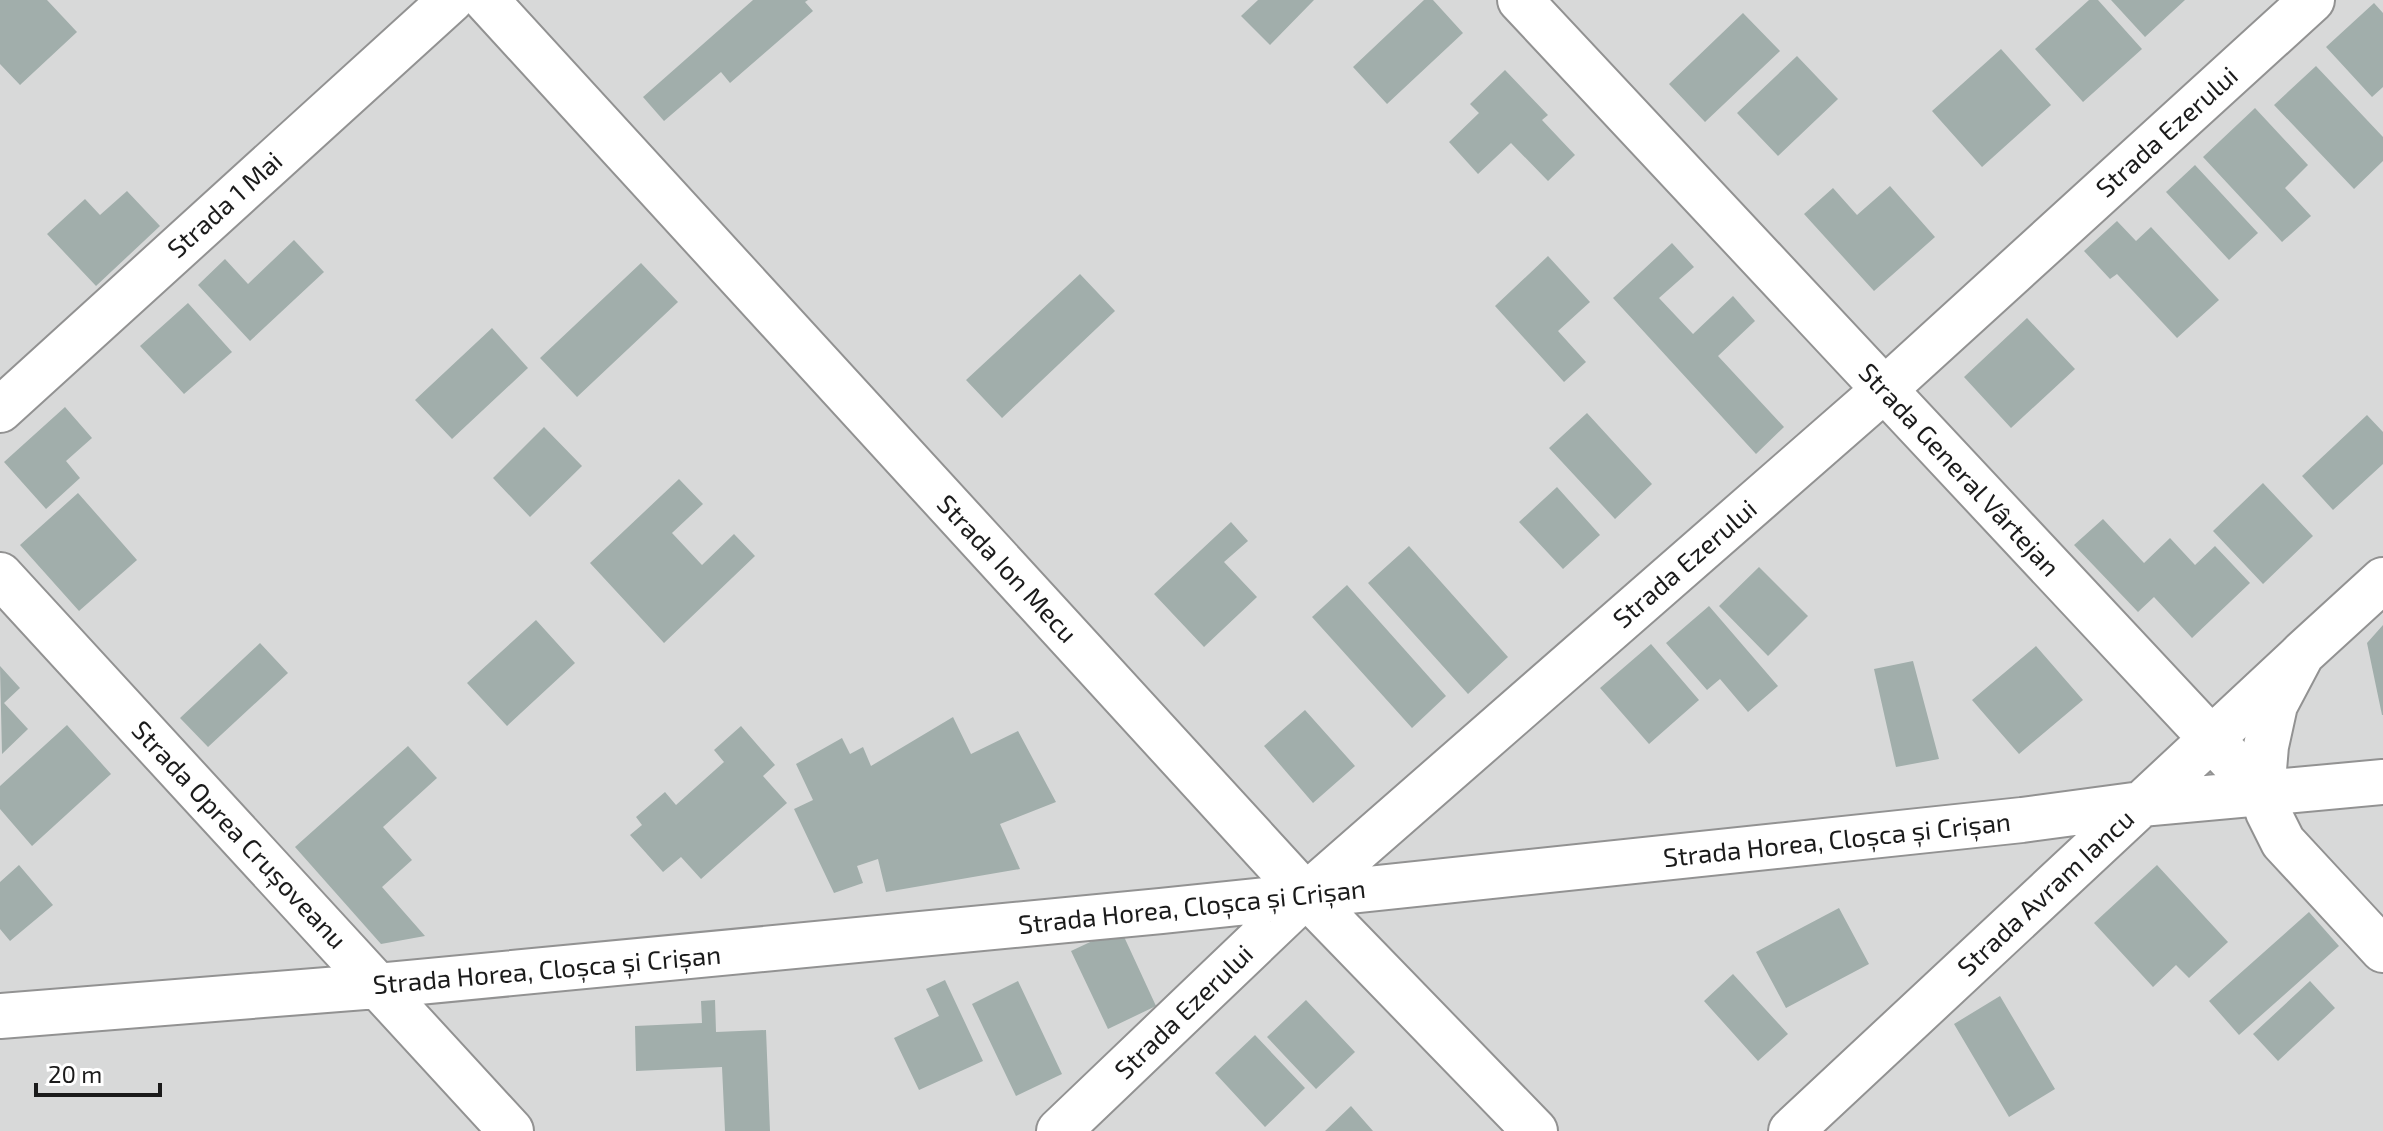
<svg xmlns="http://www.w3.org/2000/svg" width="2383" height="1131" font-family="'Exo 2',sans-serif">
<rect width="100%" height="100%" fill="#e1eced"/>
<!-- residential -->
<path fill="#d8d9d9" d="M 0,0 L 2383,0 L 2383,1131 L 0,1131 Z"/>
<!-- building -->
<path fill="#a1aeab" d="M 0,0 L 47,0 L 77,32 L 20,85 L 0,64 Z
M 753,0 L 808,0 L 805,2 L 813,11 L 730,83 L 721,72 L 664,121 L 643,97 Z
M 1258,0 L 1314,0 L 1270,45 L 1241,16 Z
M 1424,0 L 1433,0 L 1463,33 L 1387,104 L 1353,67 Z
M 2089,0 L 2098,0 L 2142,49 L 2083,102 L 2035,49 Z
M 2111,0 L 2185,0 L 2145,37 Z
M 2374,3 L 2383,13 L 2383,87 L 2372,97 L 2326,47 Z
M 1743,13 L 1780,51 L 1705,122 L 1669,84 Z
M 2001,49 L 2051,105 L 1982,167 L 1932,111 Z
M 1797,56 L 1838,99 L 1778,156 L 1737,113 Z
M 2316,66 L 2383,137 L 2383,161 L 2354,189 L 2274,105 Z
M 1505,70 L 1548,115 L 1542,120 L 1575,155 L 1548,181 L 1511,143 L 1478,174 L 1449,142 L 1479,113 L 1470,104 Z
M 2255,108 L 2308,165 L 2285,188 L 2311,216 L 2282,242 L 2203,157 Z
M 2195,165 L 2258,233 L 2229,260 L 2166,192 Z
M 1890,186 L 1935,237 L 1874,291 L 1804,214 L 1833,188 L 1857,215 Z
M 127,191 L 160,226 L 96,286 L 47,234 L 85,199 L 100,215 Z
M 2117,221 L 2136,241 L 2151,227 L 2219,300 L 2177,338 L 2117,274 L 2110,279 L 2084,251 Z
M 294,240 L 324,272 L 250,341 L 198,285 L 225,259 L 248,284 Z
M 1672,243 L 1694,267 L 1659,298 L 1693,334 L 1733,296 L 1755,321 L 1718,356 L 1784,427 L 1756,454 L 1613,298 Z
M 1548,256 L 1590,302 L 1558,331 L 1586,362 L 1564,382 L 1495,306 Z
M 641,263 L 678,302 L 577,397 L 540,358 Z
M 1080,274 L 1115,311 L 1002,418 L 966,380 Z
M 188,303 L 232,352 L 184,394 L 140,346 Z
M 2027,318 L 2075,369 L 2011,428 L 1964,377 Z
M 492,328 L 528,368 L 452,439 L 415,400 Z
M 65,407 L 92,438 L 66,461 L 80,478 L 46,509 L 4,462 Z
M 1587,413 L 1652,484 L 1615,519 L 1549,448 Z
M 2367,415 L 2383,432 L 2383,464 L 2333,510 L 2302,476 Z
M 544,427 L 582,466 L 530,517 L 493,478 Z
M 679,479 L 703,504 L 672,533 L 702,565 L 734,534 L 755,556 L 664,643 L 590,563 Z
M 2263,483 L 2313,536 L 2263,584 L 2213,531 Z
M 1557,487 L 1600,535 L 1563,569 L 1519,522 Z
M 78,493 L 137,560 L 79,611 L 20,545 Z
M 2103,519 L 2144,563 L 2170,538 L 2195,565 L 2215,546 L 2250,583 L 2192,638 L 2154,597 L 2138,612 L 2074,545 Z
M 1231,522 L 1248,541 L 1224,562 L 1257,597 L 1204,647 L 1154,594 Z
M 1409,546 L 1508,657 L 1468,694 L 1368,583 Z
M 1759,567 L 1808,616 L 1768,656 L 1719,606 Z
M 1347,585 L 1446,696 L 1412,728 L 1312,617 Z
M 1709,606 L 1778,686 L 1748,712 L 1720,679 L 1707,690 L 1666,643 Z
M 536,620 L 575,663 L 507,726 L 467,683 Z
M 2383,625 L 2383,715 L 2382,715 L 2367,643 Z
M 260,643 L 288,673 L 208,747 L 180,718 Z
M 1651,644 L 1699,700 L 1649,744 L 1600,688 Z
M 2036,646 L 2083,700 L 2019,754 L 1972,700 Z
M 1913,661 L 1939,759 L 1896,767 L 1874,669 Z
M 0,666 L 20,688 L 4,703 L 28,729 L 2,754 Z
M 1305,710 L 1355,766 L 1313,803 L 1264,746 Z
M 953,717 L 971,754 L 1018,731 L 1056,802 L 1000,824 L 1020,869 L 886,892 L 878,859 L 857,866 L 863,883 L 834,893 L 794,809 L 813,800 L 796,764 L 842,738 L 850,754 L 863,747 L 871,766 Z
M 67,725 L 111,774 L 32,846 L 0,809 L 0,786 Z
M 741,726 L 775,765 L 763,776 L 787,803 L 701,879 L 681,857 L 663,872 L 630,835 L 642,825 L 636,817 L 665,792 L 676,805 L 724,762 L 714,750 Z
M 408,746 L 437,778 L 383,827 L 412,860 L 382,887 L 425,936 L 381,944 L 295,847 Z
M 19,865 L 53,905 L 10,941 L 0,929 L 0,882 Z
M 2157,865 L 2228,942 L 2189,978 L 2176,965 L 2153,987 L 2094,923 Z
M 1839,908 L 1869,964 L 1786,1008 L 1756,952 Z
M 2309,912 L 2339,946 L 2239,1035 L 2209,1001 Z
M 1120,928 L 1156,1006 L 1108,1029 L 1071,951 Z
M 1733,974 L 1788,1034 L 1758,1061 L 1704,1001 Z
M 945,980 L 983,1061 L 919,1090 L 894,1038 L 939,1016 L 926,989 Z
M 1018,981 L 1062,1074 L 1016,1096 L 972,1004 Z
M 2310,981 L 2335,1008 L 2278,1061 L 2253,1034 Z
M 2000,996 L 2055,1089 L 2009,1117 L 1954,1024 Z
M 715,1000 L 716,1032 L 766,1030 L 770,1131 L 725,1131 L 722,1067 L 636,1071 L 635,1026 L 702,1023 L 701,1001 Z
M 1306,1000 L 1355,1052 L 1316,1089 L 1267,1037 Z
M 1255,1035 L 1305,1088 L 1265,1127 L 1215,1073 Z
M 1351,1106 L 1373,1131 L 1325,1131 Z"/>
<g fill="none" stroke-linecap="round" stroke-linejoin="round">
<!-- minor casing -->
<g stroke="#929292" stroke-width="48">
<path id="minor" d="M 486,0 L 1306,895 L 1535,1131
M 1520,0 L 2262,793
M 0,410 L 451,0
M 0,575 L 511,1131
M 0,1016 L 377,986 L 1161,911 L 2022,820 L 2141,804 L 2383,782
M 1059,1131 L 1306,895 L 1885,389 L 2312,0
M 1791,1131 L 2298,658"/>
</g>
<!-- tertiary casing -->
<g stroke="#929292" stroke-width="48">
<path id="tertiary" d="M 2383,580 L 2302,654 L 2275,705 L 2266,746 L 2262,793 L 2268,812 L 2283,842 L 2383,950"/>
</g>
<!-- minor -->
<use href="#minor" stroke="#fff" stroke-width="44"/>
<!-- tertiary -->
<use href="#tertiary" stroke="#fff" stroke-width="44"/>
</g>
<g text-anchor="middle" stroke-width="6" stroke-linejoin="round" paint-order="stroke">
<!-- street labels -->
<g font-size="26" fill="#1b1b1b" stroke="#fff">
<text transform="translate(2167 132) rotate(-42)" y="9">Strada Ezerului</text>
<text transform="translate(225 205) rotate(-42)" y="9">Strada 1 Mai</text>
<text transform="translate(1959 470) rotate(47)" y="9">Strada General Vârtejan</text>
<text transform="translate(1685 564) rotate(-41)" y="9">Strada Ezerului</text>
<text transform="translate(1007 569) rotate(47)" y="9">Strada Ion Mecu</text>
<text transform="translate(239 835) rotate(47)" y="9">Strada Oprea Crușoveanu</text>
<text transform="translate(1837 840) rotate(-6)" y="9">Strada Horea, Cloșca și Crișan</text>
<text transform="translate(2046 893) rotate(-43)" y="9">Strada Avram Iancu</text>
<text transform="translate(1192 907) rotate(-6)" y="9">Strada Horea, Cloșca și Crișan</text>
<text transform="translate(547 970) rotate(-5)" y="9">Strada Horea, Cloșca și Crișan</text>
<text transform="translate(1184 1012) rotate(-44)" y="9">Strada Ezerului</text>
</g>
</g>
<!-- scale -->
<path d="M36 1083v12h124v-12" fill="none" stroke="#1b1b1b" stroke-width="4"/>
<text x="48" y="1083" font-size="24" fill="#1b1b1b" stroke="#ffffff" stroke-width="6" paint-order="stroke">20 m</text>
</svg>
